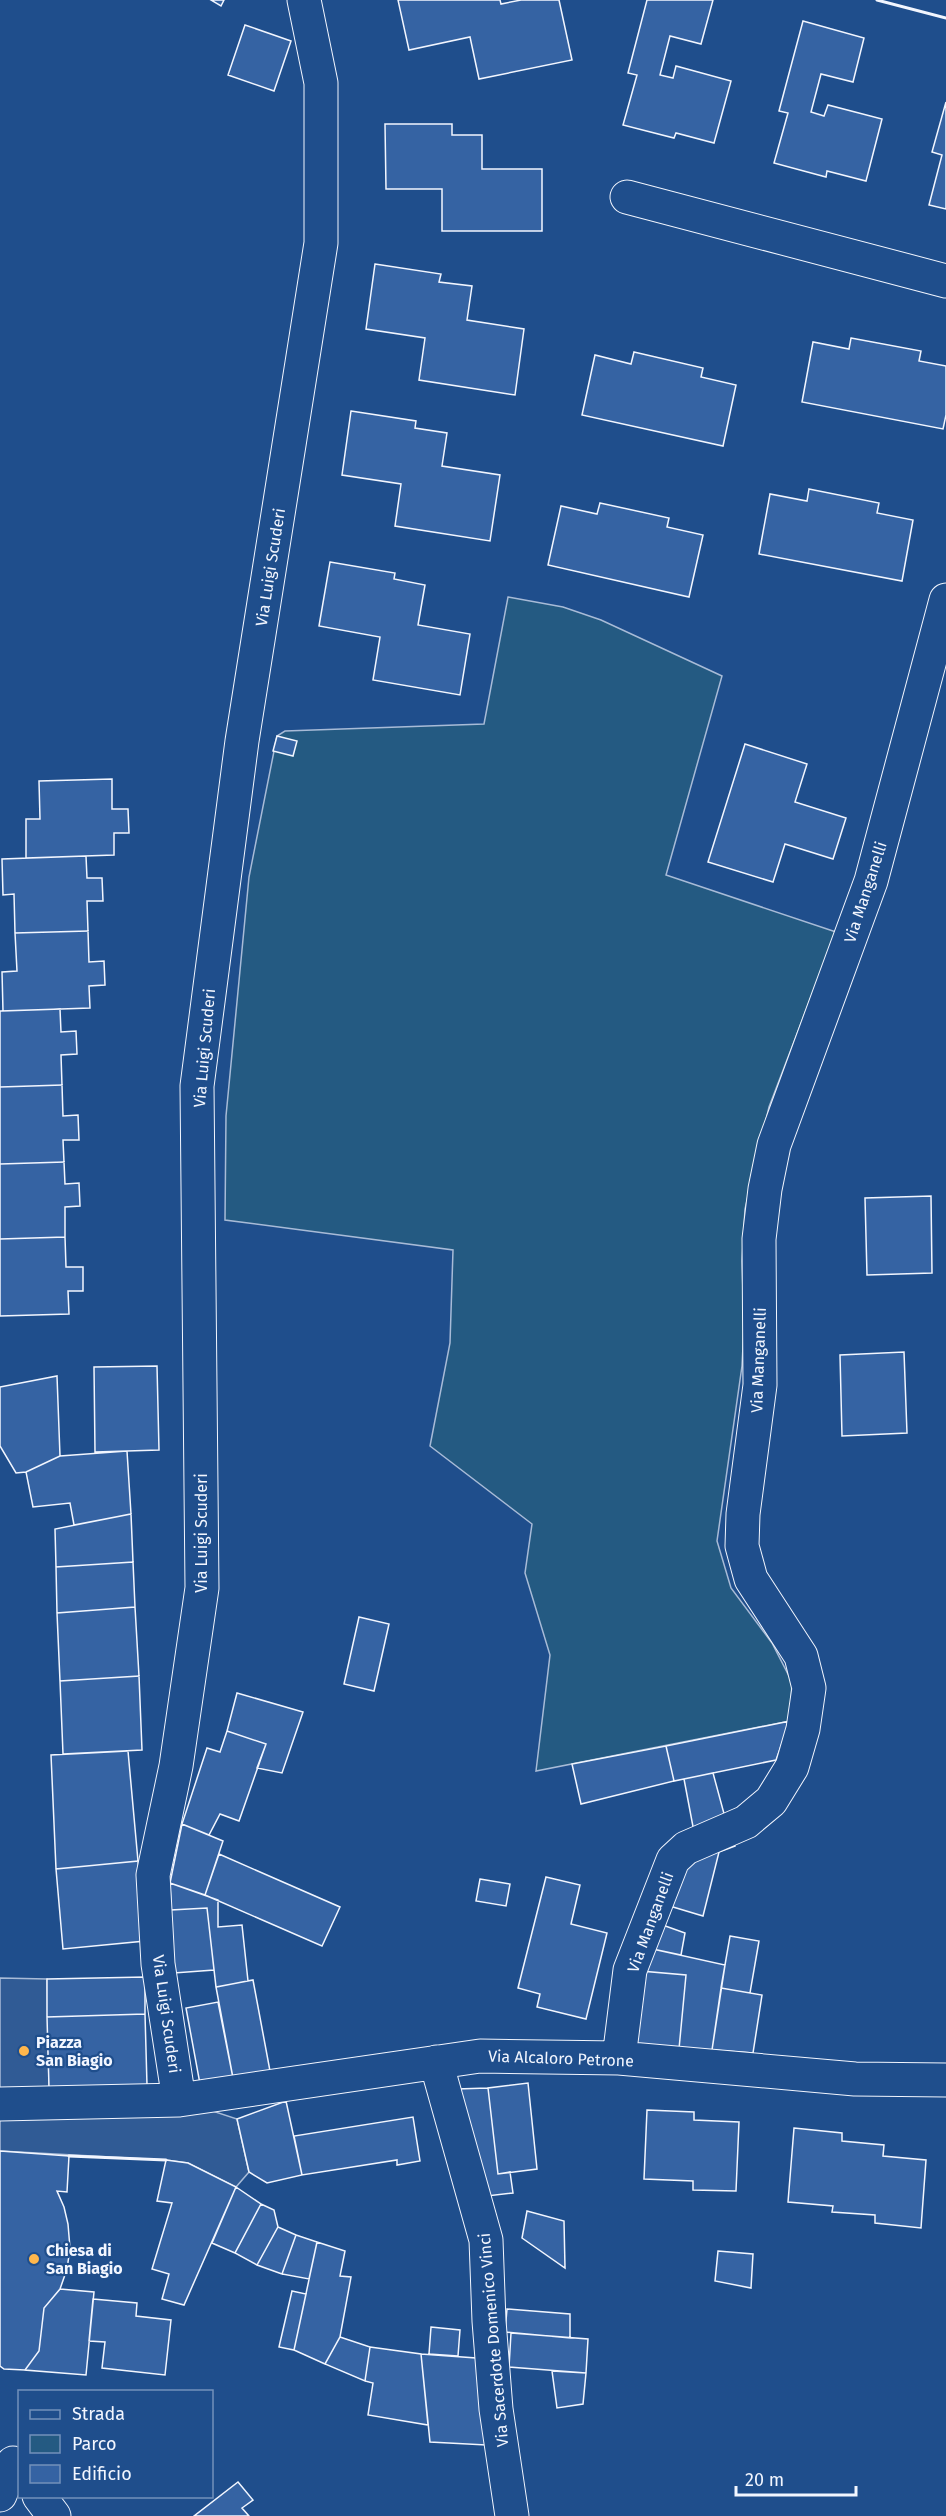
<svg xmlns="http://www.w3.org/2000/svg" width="946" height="2516" font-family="'Fira Sans',sans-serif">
<rect width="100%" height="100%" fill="#1f4e8c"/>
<!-- green -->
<path fill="#245a82" stroke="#a8bbd7" stroke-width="1.5" d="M 508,597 L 563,607 L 601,620 L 722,676 L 666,875 L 836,932 L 769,1107 L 745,1209 L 742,1261 L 744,1326 L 742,1366 L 717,1541 L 731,1588 L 772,1643 L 792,1682 L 790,1721 L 536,1771 L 550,1655 L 525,1573 L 532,1524 L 430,1446 L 450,1343 L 453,1250 L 225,1220 L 226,1116 L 249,877 L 277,736 L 285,731 L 484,724 Z"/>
<!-- parking -->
<path fill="#305b95" stroke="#a8bbd7" stroke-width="1.5" d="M 0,1978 L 47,1979 L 49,2087 L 179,2100 L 237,2119 L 249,2172 L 236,2187 L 188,2163 L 166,2160 L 0,2151 Z"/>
<!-- building -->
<path fill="#3563a3" stroke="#f2f6ff" stroke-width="1.5" d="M 211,0 L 224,0 L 221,6 Z
M 398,0 L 500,0 L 501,4 L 521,0 L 559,0 L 572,60 L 479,79 L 470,37 L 409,50 Z
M 647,0 L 713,0 L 701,44 L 670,36 L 660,75 L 673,78 L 676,66 L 731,81 L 714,143 L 676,133 L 674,138 L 623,125 L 637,75 L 628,73 Z
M 803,21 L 864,38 L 853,82 L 821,74 L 811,112 L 824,116 L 828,105 L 882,119 L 866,181 L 827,171 L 826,177 L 774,163 L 788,113 L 779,111 Z
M 245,25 L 291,41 L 274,91 L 228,75 Z
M 946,102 L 946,209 L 929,205 L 942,155 L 932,152 Z
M 385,124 L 452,124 L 452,135 L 482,135 L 482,169 L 542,169 L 542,231 L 442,231 L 442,189 L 386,189 Z
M 375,264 L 441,274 L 439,282 L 472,286 L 467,320 L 524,329 L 515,395 L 419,380 L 425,338 L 366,329 Z
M 851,338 L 921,351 L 919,361 L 946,366 L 946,415 L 943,429 L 802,402 L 813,342 L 849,349 Z
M 634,352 L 703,368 L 701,377 L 736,385 L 723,446 L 582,415 L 595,355 L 631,364 Z
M 351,411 L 416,421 L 415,428 L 447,433 L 442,466 L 500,475 L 490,541 L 395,526 L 401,484 L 342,475 Z
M 809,489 L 879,503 L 877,513 L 913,520 L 902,581 L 759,554 L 770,494 L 807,501 Z
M 600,503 L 669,518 L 667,527 L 703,535 L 689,597 L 548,565 L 561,506 L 597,514 Z
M 330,562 L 395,573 L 394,579 L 425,585 L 418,625 L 470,634 L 460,695 L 373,680 L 380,637 L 319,626 Z
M 277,736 L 297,741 L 293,756 L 273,751 Z
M 745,744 L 807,764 L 795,802 L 846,818 L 833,859 L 785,844 L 773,882 L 708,862 Z
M 112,779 L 112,809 L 128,809 L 129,833 L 114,833 L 114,855 L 26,858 L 26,819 L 40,819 L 39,781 Z
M 86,856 L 87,878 L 102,878 L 103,901 L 87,901 L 88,931 L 15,933 L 14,894 L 3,895 L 2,859 Z
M 88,931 L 89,962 L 104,961 L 105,985 L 89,986 L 90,1008 L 3,1011 L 2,972 L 17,971 L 15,933 Z
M 60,1009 L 61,1032 L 76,1031 L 77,1054 L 61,1055 L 62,1085 L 0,1087 L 0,1011 Z
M 62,1085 L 63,1116 L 78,1115 L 79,1140 L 63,1140 L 64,1162 L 0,1164 L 0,1087 Z
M 64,1162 L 65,1184 L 79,1183 L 80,1206 L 65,1207 L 65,1237 L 0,1239 L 0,1164 Z
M 931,1196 L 932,1273 L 867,1275 L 865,1198 Z
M 65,1237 L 66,1267 L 83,1267 L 83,1291 L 68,1291 L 69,1314 L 0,1316 L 0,1239 Z
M 904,1352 L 907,1433 L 842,1436 L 840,1355 Z
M 157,1366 L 159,1450 L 95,1452 L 94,1367 Z
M 57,1376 L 60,1456 L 26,1472 L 16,1473 L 0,1446 L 0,1387 Z
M 127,1451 L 131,1514 L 74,1525 L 70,1503 L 33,1507 L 26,1472 L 60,1456 Z
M 131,1514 L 133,1562 L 56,1567 L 55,1529 Z
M 133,1562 L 135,1607 L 57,1613 L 56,1567 Z
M 135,1607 L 139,1676 L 60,1681 L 57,1613 Z
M 359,1617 L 389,1624 L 374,1691 L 344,1684 Z
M 139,1676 L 142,1750 L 63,1754 L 60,1681 Z
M 237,1693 L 303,1712 L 282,1773 L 257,1768 L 266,1744 L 227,1731 Z
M 790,1721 L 776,1760 L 674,1781 L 666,1746 Z
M 227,1731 L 266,1744 L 239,1821 L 220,1814 L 209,1835 L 182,1824 L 207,1748 L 220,1752 Z
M 666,1746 L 674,1781 L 581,1804 L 572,1764 Z
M 128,1751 L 138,1861 L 56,1869 L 51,1755 Z
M 713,1773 L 726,1821 L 694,1832 L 684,1779 Z
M 182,1824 L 223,1841 L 205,1895 L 170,1883 Z
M 731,1834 L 735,1846 L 719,1852 L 703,1916 L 663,1904 L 689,1852 Z
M 219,1854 L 340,1907 L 322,1946 L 205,1895 Z
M 138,1861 L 145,1941 L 63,1949 L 56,1869 Z
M 546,1877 L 580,1885 L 571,1924 L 607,1933 L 586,2019 L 537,2007 L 540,1994 L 518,1988 Z
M 480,1879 L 510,1884 L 506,1906 L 476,1901 Z
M 170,1883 L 218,1900 L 218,1927 L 242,1925 L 248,1981 L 216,1987 L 207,1908 L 171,1910 Z
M 207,1908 L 214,1970 L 174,1973 L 171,1910 Z
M 657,1923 L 685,1933 L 681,1955 L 648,1948 Z
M 730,1936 L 759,1941 L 750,1993 L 721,1988 Z
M 648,1948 L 725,1965 L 712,2050 L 679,2049 L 686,1975 L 641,1971 Z
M 641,1971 L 686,1975 L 679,2049 L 634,2045 Z
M 145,1977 L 145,2014 L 47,2017 L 47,1979 Z
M 253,1980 L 270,2071 L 233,2078 L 216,1987 Z
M 721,1988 L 762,1995 L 753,2053 L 712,2050 Z
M 218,2002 L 233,2078 L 200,2084 L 186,2008 Z
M 145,2014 L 147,2085 L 49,2087 L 47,2017 Z
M 528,2083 L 537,2169 L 498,2174 L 488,2088 Z
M 488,2088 L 498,2174 L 510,2172 L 513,2193 L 487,2196 L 457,2089 Z
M 286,2101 L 302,2175 L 267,2183 L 249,2172 L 237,2119 Z
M 647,2110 L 694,2112 L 694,2120 L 739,2122 L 736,2191 L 693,2190 L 693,2181 L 644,2179 Z
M 413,2117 L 420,2161 L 397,2165 L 397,2160 L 302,2175 L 294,2136 Z
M 794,2128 L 842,2133 L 842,2141 L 884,2145 L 883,2156 L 926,2160 L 921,2228 L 875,2223 L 875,2215 L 832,2212 L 833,2206 L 788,2202 Z
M 0,2151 L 69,2156 L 67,2192 L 57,2191 L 64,2207 L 68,2224 L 70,2248 L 67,2269 L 60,2289 L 44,2308 L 39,2351 L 25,2370 L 4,2369 L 0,2366 Z
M 166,2160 L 188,2163 L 236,2187 L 184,2305 L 162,2299 L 169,2274 L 152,2269 L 172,2203 L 157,2201 Z
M 236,2187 L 261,2204 L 235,2253 L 212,2243 Z
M 261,2204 L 274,2210 L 278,2227 L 257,2265 L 235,2253 Z
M 527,2211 L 564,2221 L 565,2268 L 522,2238 Z
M 278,2227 L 296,2235 L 282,2274 L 257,2265 Z
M 296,2235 L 317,2242 L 309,2279 L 282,2274 Z
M 317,2242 L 345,2251 L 340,2276 L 351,2277 L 340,2337 L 325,2364 L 294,2350 Z
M 718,2251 L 753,2254 L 751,2288 L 715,2281 Z
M 60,2289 L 94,2292 L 86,2375 L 25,2370 L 39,2351 L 44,2308 Z
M 292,2291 L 306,2294 L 294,2350 L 279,2347 Z
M 93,2299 L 137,2303 L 136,2316 L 171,2320 L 165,2375 L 102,2368 L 105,2342 L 89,2341 Z
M 507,2309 L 570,2314 L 570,2338 L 505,2332 Z
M 431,2327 L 460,2330 L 458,2356 L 429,2354 Z
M 511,2333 L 588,2339 L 586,2373 L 509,2367 Z
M 340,2337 L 370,2347 L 365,2381 L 325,2364 Z
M 370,2347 L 421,2354 L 428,2425 L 368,2415 L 373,2383 L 365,2381 Z
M 421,2354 L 476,2358 L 486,2445 L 430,2442 Z
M 552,2371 L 586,2373 L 583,2404 L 557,2408 Z
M 238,2482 L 253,2500 L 242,2508 L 249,2516 L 194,2516 Z"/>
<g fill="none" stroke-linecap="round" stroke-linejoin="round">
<!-- street casing -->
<g stroke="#f2f6ff" stroke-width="35">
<path id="street" d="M 627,197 L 946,281
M 619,2058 L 630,1970 L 673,1860 L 686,1848 L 746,1822 L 771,1801 L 792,1767 L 803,1729 L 809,1688 L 801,1656 L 751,1579 L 742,1546 L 743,1514 L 760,1385 L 759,1239 L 765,1189 L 774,1145 L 871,881 L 946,600
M 436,2062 L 486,2240 L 489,2321 L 496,2409 L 512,2516
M 179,2100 L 158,1964 L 153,1875 L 176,1766 L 202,1588 L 197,1086 L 242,741 L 321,243 L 321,83 L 304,0
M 0,2104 L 179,2100 L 480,2056 L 619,2058 L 855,2079 L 946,2080
M 0,2495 L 13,2463
M 39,2496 L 54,2516"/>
</g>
<!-- street -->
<use href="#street" stroke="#1f4e8c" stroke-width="33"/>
<!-- wall -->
<path stroke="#f2f6ff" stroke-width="3" d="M 877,0 L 946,18
M 69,2156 L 166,2160"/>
</g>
<!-- markers -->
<g fill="#ffb74d" stroke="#1f4e8c" stroke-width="2">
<circle cx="24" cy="2051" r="6"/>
<circle cx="34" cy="2259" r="6"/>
</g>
<g text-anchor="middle" stroke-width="4.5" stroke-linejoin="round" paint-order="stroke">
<!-- street labels -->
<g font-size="16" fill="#f2f6ff" stroke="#1f4e8c">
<text transform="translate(270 567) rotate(-81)" y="6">Via Luigi Scuderi</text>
<text transform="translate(865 892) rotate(-72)" y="6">Via Manganelli</text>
<text transform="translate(204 1048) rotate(-85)" y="6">Via Luigi Scuderi</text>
<text transform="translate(758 1360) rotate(-88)" y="6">Via Manganelli</text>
<text transform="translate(201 1533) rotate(-90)" y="6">Via Luigi Scuderi</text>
<text transform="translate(650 1922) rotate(-70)" y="6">Via Manganelli</text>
<text transform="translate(167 2014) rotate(82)" y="6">Via Luigi Scuderi</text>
<text transform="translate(561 2058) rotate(2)" y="6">Via Alcaloro Petrone</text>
<text transform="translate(493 2340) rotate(-95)" y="6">Via Sacerdote Domenico Vinci</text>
</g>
<!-- poi labels -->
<g font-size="16" font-weight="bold" fill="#f2f6ff" stroke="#1f4e8c" text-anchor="start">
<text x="36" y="2048">Piazza<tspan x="36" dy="18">San Biagio</tspan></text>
<text x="46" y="2256">Chiesa di<tspan x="46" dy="18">San Biagio</tspan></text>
</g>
</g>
<!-- legend -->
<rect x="18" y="2390" width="195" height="108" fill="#1f4e8c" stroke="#7391ba" stroke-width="1.5"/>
<rect x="30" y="2410" width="30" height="9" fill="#1f4e8c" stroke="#7391ba" stroke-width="1.5"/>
<text x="72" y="2420" font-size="18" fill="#f2f6ff">Strada</text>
<rect x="30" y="2435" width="30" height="18" fill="#245a82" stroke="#7391ba" stroke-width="1.5"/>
<text x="72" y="2450" font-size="18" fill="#f2f6ff">Parco</text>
<rect x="30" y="2465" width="30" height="18" fill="#3563a3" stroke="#7391ba" stroke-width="1.5"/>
<text x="72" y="2480" font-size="18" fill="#f2f6ff">Edificio</text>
<!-- scale -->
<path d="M736 2486v9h120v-9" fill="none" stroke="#f2f6ff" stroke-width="3"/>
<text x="745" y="2486" font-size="18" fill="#f2f6ff" stroke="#1f4e8c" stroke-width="4.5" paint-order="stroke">20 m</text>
</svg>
